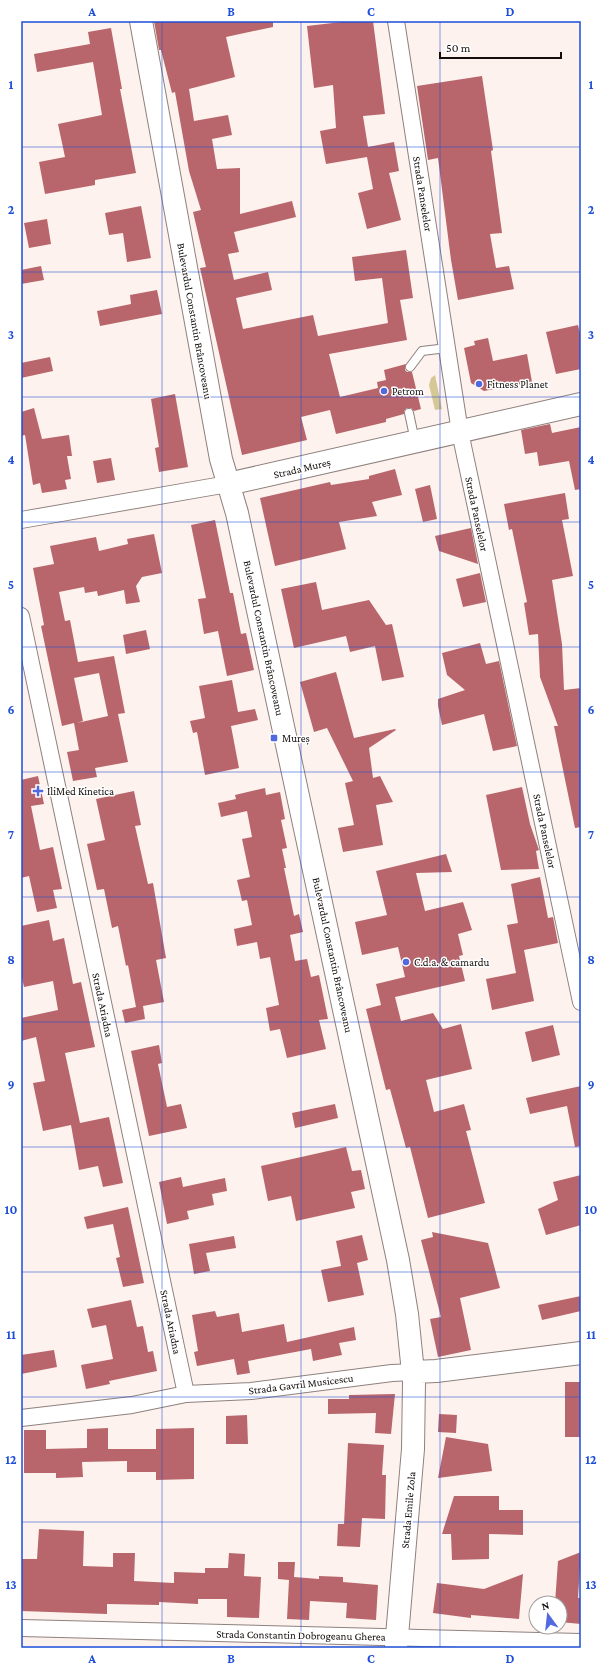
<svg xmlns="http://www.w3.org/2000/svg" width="602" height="1669" font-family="'Crimson Pro',serif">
<rect width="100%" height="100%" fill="#fdf2ee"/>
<!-- green -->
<path fill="#d5c895" d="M 435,375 L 442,409 L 435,410 L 429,385 L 431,378 Z"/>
<!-- building -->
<path fill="#b8666b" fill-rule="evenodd" d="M 154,21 L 273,21 L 273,27 L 226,37 L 235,77 L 189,89 L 194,121 L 228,115 L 232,135 L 212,139 L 217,169 L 240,168 L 240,214 L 292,201 L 296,217 L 234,232 L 239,252 L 228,254 L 234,280 L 268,272 L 272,290 L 236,298 L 243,329 L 313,315 L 318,336 L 388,323 L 382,278 L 355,281 L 352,257 L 406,250 L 413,298 L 400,300 L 407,340 L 329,354 L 340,397 L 378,388 L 377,382 L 386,380 L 384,370 L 406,364 L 405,370 L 407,372 L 412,372 L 421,409 L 414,411 L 411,408 L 407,408 L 404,411 L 404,414 L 386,419 L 386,422 L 336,434 L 330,410 L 301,417 L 307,440 L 242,455 L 200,268 L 206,267 L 193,212 L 201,210 L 189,171 L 175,92 L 172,93 L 161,50 L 159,50 Z
M 350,21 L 373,21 L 385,114 L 363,116 L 368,147 L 394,142 L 399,171 L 389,173 L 401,220 L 367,229 L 358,193 L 373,189 L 367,157 L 326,164 L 320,131 L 336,128 L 333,85 L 314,88 L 307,26 Z
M 111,28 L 122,89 L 120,89 L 136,173 L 95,180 L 95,185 L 45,194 L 39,162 L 65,157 L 58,124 L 102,115 L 93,62 L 37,72 L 34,54 L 90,44 L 88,32 Z
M 482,76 L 493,150 L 491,151 L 502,233 L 490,234 L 496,268 L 509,266 L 514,289 L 458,300 L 451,260 L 438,158 L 428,160 L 417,86 Z
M 141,206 L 151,258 L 127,262 L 123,233 L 109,235 L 105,213 Z
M 47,219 L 51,244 L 29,248 L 24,223 Z
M 41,266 L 44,280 L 21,284 L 21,270 Z
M 157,290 L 162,314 L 100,326 L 97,311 L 131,304 L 130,295 Z
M 578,325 L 581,338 L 581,369 L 556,374 L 546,332 Z
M 488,338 L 493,361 L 527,354 L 532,382 L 484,391 L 471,383 L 464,348 L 475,345 L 474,341 Z
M 50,357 L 53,371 L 21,378 L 21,363 Z
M 175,394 L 188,467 L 159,472 L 155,448 L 159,447 L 151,399 Z
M 34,408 L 42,439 L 69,435 L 72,456 L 67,456 L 71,479 L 65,480 L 67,489 L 42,493 L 40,483 L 33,485 L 25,435 L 21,436 L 21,412 Z
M 550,424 L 552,433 L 581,427 L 581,489 L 575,490 L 569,461 L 539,466 L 537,452 L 525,454 L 521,430 Z
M 111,458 L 115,480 L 97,483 L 93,461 Z
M 395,469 L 402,495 L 372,502 L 377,516 L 339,522 L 346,549 L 275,566 L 260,498 L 330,482 L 331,485 L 369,479 L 369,476 Z
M 430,485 L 437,519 L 423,522 L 415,489 Z
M 565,493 L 569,519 L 562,520 L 573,576 L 552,580 L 562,644 L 564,690 L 581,688 L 581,827 L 575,828 L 554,726 L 558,726 L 540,677 L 538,634 L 529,635 L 524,603 L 527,602 L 512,529 L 509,530 L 504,504 Z
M 215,520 L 230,593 L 233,593 L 241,634 L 246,633 L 254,670 L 227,676 L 218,631 L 204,634 L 198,599 L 206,598 L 191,525 Z
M 471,528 L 478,564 L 439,551 L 435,536 Z
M 154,534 L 162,573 L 142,577 L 136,586 L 140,602 L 126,604 L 124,590 L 98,596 L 97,591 L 85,593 L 84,587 L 59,592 L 65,621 L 70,620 L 78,662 L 114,656 L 125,713 L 118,714 L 128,762 L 95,768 L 97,777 L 73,781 L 67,752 L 79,750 L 74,723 L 62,726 L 41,626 L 44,625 L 33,568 L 54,564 L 50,546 L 96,537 L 99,551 L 128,544 L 127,539 ZM 99,673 L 108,716 L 77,723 L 83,721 L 74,678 Z
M 480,573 L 486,602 L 463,607 L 456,579 Z
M 316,582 L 322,610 L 369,600 L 386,625 L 392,624 L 404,677 L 382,681 L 375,646 L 350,652 L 346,636 L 294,648 L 281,589 Z
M 146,630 L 150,649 L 126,654 L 123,635 Z
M 480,643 L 486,664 L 499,661 L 517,746 L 493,751 L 484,714 L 442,725 L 438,706 L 438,699 L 465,690 L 447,675 L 442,653 Z
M 336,672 L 354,738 L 395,729 L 396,730 L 369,748 L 373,778 L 380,776 L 393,802 L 376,805 L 383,845 L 343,852 L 338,828 L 354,825 L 345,783 L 353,781 L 327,728 L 314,732 L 300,682 Z
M 232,680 L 238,712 L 255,709 L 258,720 L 231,726 L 239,768 L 205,775 L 197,732 L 193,733 L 190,721 L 205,718 L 199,686 Z
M 38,776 L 44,804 L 31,806 L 40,850 L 53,847 L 62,889 L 53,890 L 57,908 L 37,912 L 29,876 L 21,878 L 21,780 Z
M 522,787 L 530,824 L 539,850 L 536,851 L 539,869 L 501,870 L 486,795 Z
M 265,788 L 266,795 L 280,792 L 285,819 L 281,820 L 287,848 L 282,849 L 286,868 L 284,868 L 294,916 L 299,914 L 303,932 L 290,935 L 295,961 L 307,959 L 311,977 L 319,975 L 328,1019 L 319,1020 L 326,1049 L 287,1058 L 280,1029 L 270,1031 L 266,1008 L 279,1005 L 270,957 L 260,959 L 257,942 L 237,946 L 234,929 L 252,925 L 247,900 L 242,901 L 237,880 L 250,877 L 242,839 L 252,837 L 247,811 L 221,817 L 218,803 L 236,799 L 235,795 Z
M 134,791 L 141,825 L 135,826 L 148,884 L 153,883 L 166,958 L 156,960 L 164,1002 L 143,1006 L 145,1019 L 125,1023 L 122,1010 L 136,1007 L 128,965 L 126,966 L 118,926 L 112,928 L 104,889 L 97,890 L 87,844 L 105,840 L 96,799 Z
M 446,854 L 452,872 L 416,873 L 425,911 L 463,902 L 472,930 L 458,934 L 463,955 L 459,956 L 465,981 L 395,997 L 401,1021 L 433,1013 L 443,1029 L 461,1024 L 472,1069 L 426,1080 L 434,1112 L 464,1104 L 471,1130 L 466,1131 L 485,1203 L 428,1218 L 410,1147 L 406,1148 L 390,1089 L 386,1090 L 366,1009 L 381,1005 L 376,984 L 405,977 L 398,947 L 362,955 L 355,922 L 387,915 L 376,871 Z
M 540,877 L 548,918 L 553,917 L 558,943 L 524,950 L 534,1001 L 492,1010 L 486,979 L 516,973 L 507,925 L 518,923 L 511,884 Z
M 49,920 L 53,941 L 64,938 L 73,984 L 81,982 L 95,1047 L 65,1053 L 80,1123 L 109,1117 L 123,1183 L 103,1187 L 98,1166 L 79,1170 L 71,1125 L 43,1131 L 33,1083 L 45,1081 L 36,1037 L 21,1041 L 21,1018 L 58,1010 L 53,981 L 24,987 L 21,973 L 21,926 Z
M 553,1025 L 560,1055 L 532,1062 L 525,1032 Z
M 159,1045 L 162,1063 L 158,1064 L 167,1107 L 181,1104 L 187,1128 L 149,1136 L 131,1051 Z
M 581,1086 L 581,1146 L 575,1147 L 567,1106 L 530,1114 L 526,1098 Z
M 335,1104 L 338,1118 L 295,1128 L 292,1113 Z
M 346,1147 L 352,1171 L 361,1170 L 365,1189 L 351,1192 L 355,1208 L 296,1221 L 291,1196 L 268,1201 L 261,1166 Z
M 581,1175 L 581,1225 L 546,1235 L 538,1209 L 558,1200 L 553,1182 Z
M 181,1177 L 183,1187 L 225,1178 L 227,1191 L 212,1194 L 214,1205 L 187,1211 L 189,1219 L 167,1224 L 159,1182 Z
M 128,1207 L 144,1283 L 123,1287 L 116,1258 L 120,1257 L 113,1224 L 87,1229 L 84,1217 Z
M 432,1232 L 488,1243 L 500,1288 L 460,1298 L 471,1350 L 438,1357 L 430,1319 L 441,1317 L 421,1240 L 433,1237 Z
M 362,1235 L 368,1260 L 357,1263 L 364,1295 L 328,1302 L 321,1270 L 341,1266 L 336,1241 Z
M 234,1236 L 236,1248 L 206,1253 L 210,1271 L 194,1274 L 189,1244 Z
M 581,1296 L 581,1311 L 542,1320 L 538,1305 Z
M 131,1300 L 137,1327 L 143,1326 L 148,1352 L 153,1351 L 157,1371 L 109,1381 L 110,1384 L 86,1389 L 81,1365 L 113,1359 L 106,1325 L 92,1328 L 87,1309 Z
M 215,1311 L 217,1317 L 239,1313 L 242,1332 L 284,1324 L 287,1342 L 354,1327 L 356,1340 L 339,1343 L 342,1355 L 313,1361 L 311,1349 L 248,1361 L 250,1373 L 237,1375 L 234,1359 L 197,1366 L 194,1352 L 198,1351 L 192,1315 Z
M 54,1350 L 57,1367 L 21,1374 L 21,1355 Z
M 565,1382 L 581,1382 L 581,1437 L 565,1437 Z
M 395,1394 L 391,1434 L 375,1433 L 376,1413 L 328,1414 L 328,1399 L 349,1399 L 349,1395 Z
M 439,1414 L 457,1415 L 456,1433 L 438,1432 Z
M 247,1415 L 248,1444 L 226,1444 L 226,1416 Z
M 108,1428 L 108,1449 L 156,1449 L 156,1429 L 194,1428 L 194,1479 L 156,1480 L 156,1472 L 127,1472 L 127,1461 L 82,1462 L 83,1477 L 56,1478 L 56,1473 L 24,1473 L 24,1430 L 46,1430 L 46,1449 L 87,1448 L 87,1429 Z
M 446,1437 L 488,1444 L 492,1471 L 438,1478 Z
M 348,1443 L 384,1445 L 382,1475 L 386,1475 L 385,1519 L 362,1518 L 360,1547 L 337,1546 L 338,1524 L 344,1524 Z
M 454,1496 L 499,1496 L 499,1510 L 523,1510 L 523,1535 L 489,1534 L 489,1559 L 452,1560 L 451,1534 L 442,1534 Z
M 39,1529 L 84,1531 L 83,1566 L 113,1567 L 113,1553 L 135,1553 L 134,1581 L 174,1583 L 174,1572 L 205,1573 L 205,1568 L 228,1568 L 229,1553 L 245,1554 L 244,1576 L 261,1577 L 259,1618 L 227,1617 L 227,1599 L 198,1599 L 198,1604 L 159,1602 L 159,1605 L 107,1604 L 107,1614 L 21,1611 L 21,1559 L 37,1559 Z
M 581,1552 L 578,1598 L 581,1598 L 581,1624 L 560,1622 L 560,1603 L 555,1603 L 558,1561 Z
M 278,1562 L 295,1562 L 294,1577 L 319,1579 L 319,1576 L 343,1577 L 343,1582 L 378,1585 L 376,1620 L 346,1618 L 347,1603 L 310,1601 L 309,1620 L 287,1619 L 289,1580 L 278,1579 Z
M 523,1574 L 519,1619 L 471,1615 L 471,1618 L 433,1613 L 437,1583 L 484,1589 Z"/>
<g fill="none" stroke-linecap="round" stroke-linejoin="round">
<!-- lane casing -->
<g stroke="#8e817d" stroke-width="10">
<path id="lane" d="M 410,367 L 422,351 L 447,348
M 409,413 L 415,441"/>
</g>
<!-- street casing -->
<g stroke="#8e817d" stroke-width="18">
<path id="street" d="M 396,21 L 460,432 L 581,1002
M 21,520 L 228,484
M 21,616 L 186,1394
M 21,1418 L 132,1405 L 186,1394 L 251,1391 L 392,1373 L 414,1372
M 21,1628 L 581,1642"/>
</g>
<!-- secondary casing -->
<g stroke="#8e817d" stroke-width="24">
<path id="secondary" d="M 141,21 L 221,459 L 237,513 L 398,1260 L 407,1314 L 414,1382 L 413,1449 L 396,1648
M 228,484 L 581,404
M 414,1372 L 436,1371 L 581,1353"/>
</g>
<!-- lane -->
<use href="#lane" stroke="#fff" stroke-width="8"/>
<!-- street -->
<use href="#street" stroke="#fff" stroke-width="16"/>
<!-- secondary -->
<use href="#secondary" stroke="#fff" stroke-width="22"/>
</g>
<!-- grid -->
<path fill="none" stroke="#1d4ed8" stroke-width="1" stroke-opacity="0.55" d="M 162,21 L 162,1648M 301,21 L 301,1648M 440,21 L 440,1648M 21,147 L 581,147M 21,272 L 581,272M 21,397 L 581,397M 21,522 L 581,522M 21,647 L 581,647M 21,772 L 581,772M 21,897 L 581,897M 21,1022 L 581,1022M 21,1147 L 581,1147M 21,1272 L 581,1272M 21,1397 L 581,1397M 21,1522 L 581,1522"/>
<!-- markers -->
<g fill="#5069de" stroke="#fff" stroke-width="1.5">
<circle cx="479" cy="384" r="4"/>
<circle cx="384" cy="391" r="4"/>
<rect x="270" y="734" width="8" height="8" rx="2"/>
<path d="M36 785h4v4h4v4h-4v4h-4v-4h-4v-4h4z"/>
<circle cx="406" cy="962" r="4"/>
</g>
<g text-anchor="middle" stroke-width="3" stroke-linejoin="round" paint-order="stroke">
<!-- street labels -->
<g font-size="11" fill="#130e0c" stroke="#fff">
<text transform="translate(423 194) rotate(81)" y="4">Strada Panselelor</text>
<text transform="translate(195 321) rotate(80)" y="4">Bulevardul Constantin Brâncoveanu</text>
<text transform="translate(302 468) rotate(-13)" y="4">Strada Mureș</text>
<text transform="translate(477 514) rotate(78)" y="4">Strada Panselelor</text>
<text transform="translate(264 638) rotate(78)" y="4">Bulevardul Constantin Brâncoveanu</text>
<text transform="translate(545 831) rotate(78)" y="4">Strada Panselelor</text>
<text transform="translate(333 955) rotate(78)" y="4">Bulevardul Constantin Brâncoveanu</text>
<text transform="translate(103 1005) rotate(78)" y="4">Strada Ariadna</text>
<text transform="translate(171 1322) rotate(78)" y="4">Strada Ariadna</text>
<text transform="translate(301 1384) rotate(-7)" y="4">Strada Gavril Musicescu</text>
<text transform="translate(408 1510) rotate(-85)" y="4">Strada Emile Zola</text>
<text transform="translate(301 1635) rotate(1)" y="4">Strada Constantin Dobrogeanu Gherea</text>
</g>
<!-- poi labels -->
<g font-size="11" fill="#130e0c" stroke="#fff" text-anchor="start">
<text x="487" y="388">Fitness Planet</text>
<text x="392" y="395">Petrom</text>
<text x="282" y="742">Mureș</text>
<text x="47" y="795">IliMed Kinetica</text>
<text x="414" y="966">C.d.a. &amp; camardu</text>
</g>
</g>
<!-- border -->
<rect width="602" height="1669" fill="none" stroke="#ffffff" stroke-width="44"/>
<!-- north arrow -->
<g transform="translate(548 1615) rotate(345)"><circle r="19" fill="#ffffff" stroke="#a19f9e"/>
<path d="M0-3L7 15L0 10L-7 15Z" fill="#5069de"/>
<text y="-6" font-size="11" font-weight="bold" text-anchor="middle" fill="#130e0c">N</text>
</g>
<!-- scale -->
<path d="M440 52v6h121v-6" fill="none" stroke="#130e0c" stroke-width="2"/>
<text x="446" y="52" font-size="12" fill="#130e0c" stroke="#ffffff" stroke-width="3" paint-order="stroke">50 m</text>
<rect x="22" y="22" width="558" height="1625" fill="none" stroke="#1d4ed8" stroke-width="1.5"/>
<g font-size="13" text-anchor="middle" font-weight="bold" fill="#1d4ed8">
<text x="92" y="16">A</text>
<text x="231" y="16">B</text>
<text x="371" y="16">C</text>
<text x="510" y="16">D</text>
<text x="11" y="89">1</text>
<text x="591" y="89">1</text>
<text x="11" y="214">2</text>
<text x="591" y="214">2</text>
<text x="11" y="339">3</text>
<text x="591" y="339">3</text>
<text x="11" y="464">4</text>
<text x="591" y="464">4</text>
<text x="11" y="589">5</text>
<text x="591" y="589">5</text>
<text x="11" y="714">6</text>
<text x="591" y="714">6</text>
<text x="11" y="839">7</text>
<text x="591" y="839">7</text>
<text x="11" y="964">8</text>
<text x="591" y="964">8</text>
<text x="11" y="1089">9</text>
<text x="591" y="1089">9</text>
<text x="11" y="1214">10</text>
<text x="591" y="1214">10</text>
<text x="11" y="1339">11</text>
<text x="591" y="1339">11</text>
<text x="11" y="1464">12</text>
<text x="591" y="1464">12</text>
<text x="11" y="1589">13</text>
<text x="591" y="1589">13</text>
<text x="92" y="1663">A</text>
<text x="231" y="1663">B</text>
<text x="371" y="1663">C</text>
<text x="510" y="1663">D</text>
</g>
</svg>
